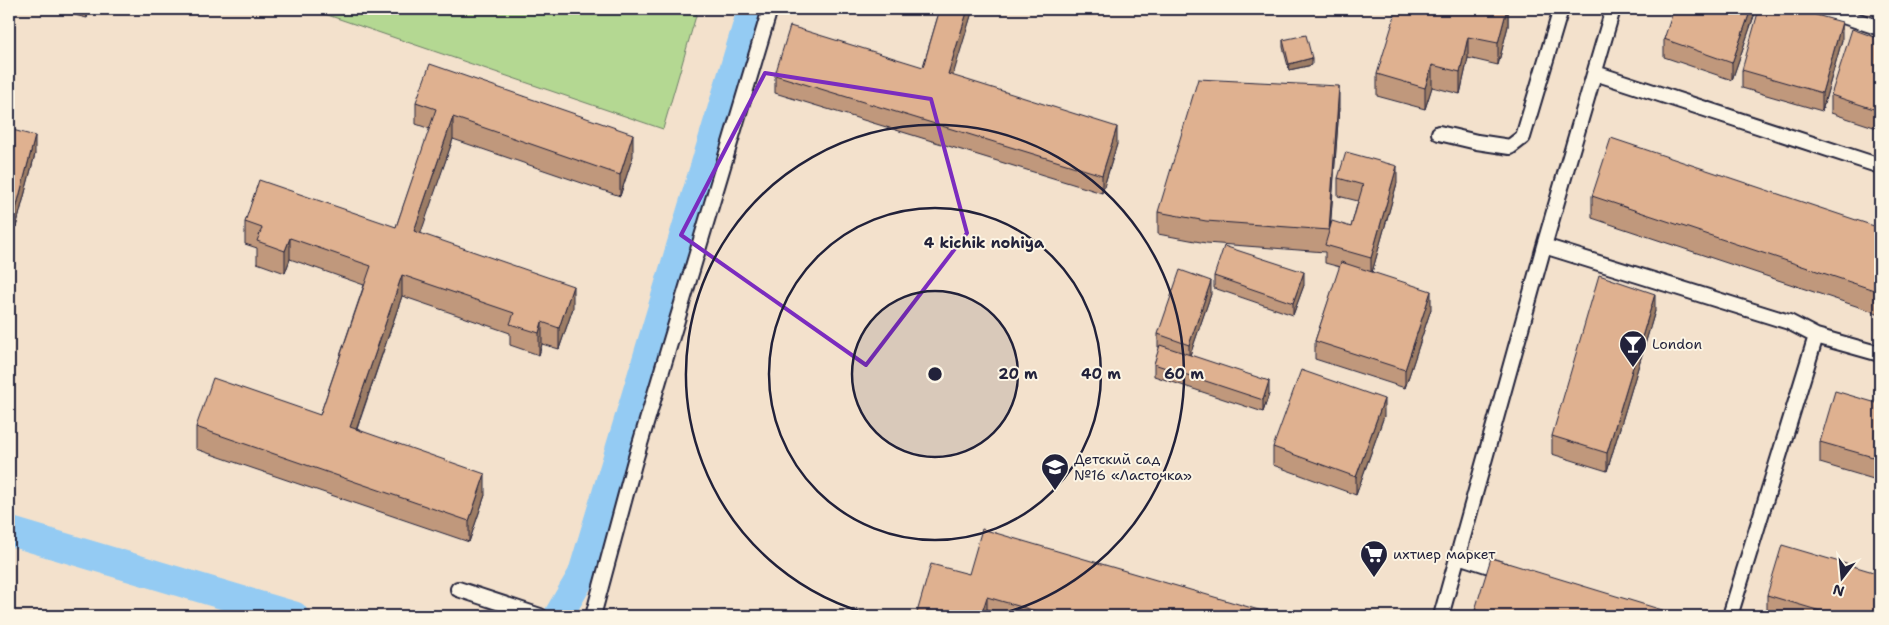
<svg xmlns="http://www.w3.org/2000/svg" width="1889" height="625" font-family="'Shantell Sans',sans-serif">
<rect width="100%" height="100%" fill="#f3e1cc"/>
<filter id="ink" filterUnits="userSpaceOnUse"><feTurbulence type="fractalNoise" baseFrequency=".02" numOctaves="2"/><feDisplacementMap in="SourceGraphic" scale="10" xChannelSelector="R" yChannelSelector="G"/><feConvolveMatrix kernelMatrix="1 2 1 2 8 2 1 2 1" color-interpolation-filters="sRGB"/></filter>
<g filter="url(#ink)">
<!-- green -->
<path fill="#b4d892" stroke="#6b7d66" d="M 310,9 L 698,9 L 663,129 Z"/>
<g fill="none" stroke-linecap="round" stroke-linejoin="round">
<!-- canal -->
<path stroke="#94cbf3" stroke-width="29" d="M 9,531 L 294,616
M 558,616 L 582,575 L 752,9"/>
<!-- service casing -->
<g stroke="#22223b" stroke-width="18">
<path id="service" d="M 1822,9 L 1880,28
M 1595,73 L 1880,166
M 1439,133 L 1477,142 L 1510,147 L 1523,137 L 1561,9
M 1544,246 L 1789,322 L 1816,336 L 1880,354
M 1458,556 L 1505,571
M 458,589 L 540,616
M 593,616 L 634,464 L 770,9
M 1441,616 L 1544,246 L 1613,9
M 1730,616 L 1816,336"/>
</g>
<!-- service -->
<use href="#service" stroke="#fcf5e5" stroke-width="14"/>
</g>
<!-- wall -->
<path fill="#c0987c" stroke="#22223b" d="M 49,9 L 89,9 L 87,18 Z
M 940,9 L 973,9 L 952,76 L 1117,144 L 1102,193 L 775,93 L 775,75 L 923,67 Z
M 1508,9 L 1508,26 L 1498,65 L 1468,58 L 1460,94 L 1432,87 L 1425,109 L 1377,96 L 1377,74 Z
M 1754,9 L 1754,16 L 1732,80 L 1664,57 L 1664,39 Z
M 1880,39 L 1880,129 L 1831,113 L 1831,95 Z
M 1283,40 L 1312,65 L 1289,70 L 1283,47 Z
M 1842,40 L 1822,111 L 1742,88 L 1742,70 Z
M 416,102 L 633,156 L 620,196 L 453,139 L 420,233 L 573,308 L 559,349 L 542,344 L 539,355 L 510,345 L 510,333 L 402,296 L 357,429 L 485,495 L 469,542 L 196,449 L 196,427 L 320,415 L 364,285 L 290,259 L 285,273 L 257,263 L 257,248 L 245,244 L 245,222 L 396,227 L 430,129 L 416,124 Z
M 1339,108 L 1330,227 L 1351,227 L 1358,201 L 1338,196 L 1338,178 L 1397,183 L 1372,272 L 1431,309 L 1405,388 L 1315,359 L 1315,341 L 1340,267 L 1325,263 L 1325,252 L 1206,243 L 1158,234 L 1158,212 Z
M 9,129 L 35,154 L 16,227 L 9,225 Z
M 1592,196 L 1880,228 L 1880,314 L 1592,218 Z
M 1214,276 L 1304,285 L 1293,315 L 1214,288 Z
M 1211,294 L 1190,355 L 1269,394 L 1263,412 L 1154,376 L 1154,364 L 1160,347 L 1158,347 L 1158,334 Z
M 1655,311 L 1607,471 L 1552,454 L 1552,436 Z
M 1880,404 L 1880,481 L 1820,463 L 1820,442 Z
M 1384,416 L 1356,495 L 1273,465 L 1273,447 Z
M 969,574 L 1269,616 L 1010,616 L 987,609 L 985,616 L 916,616 Z
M 1767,595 L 1880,616 L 1778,616 L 1767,613 Z
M 1475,610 L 1682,616 L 1475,616 Z"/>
<!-- shaded-wall -->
<path fill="#9c7c65" stroke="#22223b" d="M 87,9 L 89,9 L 87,18 Z
M 968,9 L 973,9 L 948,92 L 948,74 Z
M 1507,9 L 1508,9 L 1508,26 L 1498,65 L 1498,43 Z
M 1751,9 L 1754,9 L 1754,16 L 1732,80 L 1732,63 Z
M 1842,22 L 1842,40 L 1822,111 L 1822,93 Z
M 1468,37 L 1468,58 L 1460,94 L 1460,72 Z
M 1312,58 L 1312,65 L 1289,70 L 1289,64 Z
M 1432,65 L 1432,87 L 1425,109 L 1425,88 Z
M 1339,86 L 1339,108 L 1329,246 L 1329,230 Z
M 453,117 L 453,139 L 414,253 L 414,231 Z
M 1117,127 L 1117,144 L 1102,193 L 1102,175 Z
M 633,134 L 633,156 L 620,196 L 620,175 Z
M 35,136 L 35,154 L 16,227 L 16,209 Z
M 1397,166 L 1397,183 L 1371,276 L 1371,258 Z
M 290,238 L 290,259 L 285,273 L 285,251 Z
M 1304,272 L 1304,285 L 1293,315 L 1293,303 Z
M 402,275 L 402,296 L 350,448 L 350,427 Z
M 1211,281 L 1211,294 L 1189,358 L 1189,345 Z
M 573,286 L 573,308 L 559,349 L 559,328 Z
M 1431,291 L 1431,309 L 1405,388 L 1405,370 Z
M 1655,294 L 1655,311 L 1607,471 L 1607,453 Z
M 542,322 L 542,344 L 539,355 L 539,333 Z
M 1269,381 L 1269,394 L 1263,412 L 1263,400 Z
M 1384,399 L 1384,416 L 1356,495 L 1356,477 Z
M 485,474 L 485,495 L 469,542 L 469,521 Z
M 987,597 L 987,609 L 985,616 L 981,616 Z"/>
<!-- building -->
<path fill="#dfb190" stroke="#22223b" d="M 940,9 L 968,9 L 948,74 L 1117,127 L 1102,175 L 775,75 L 790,26 L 923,67 Z
M 1397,9 L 1507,9 L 1498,43 L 1468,37 L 1460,72 L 1432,65 L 1425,88 L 1377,74 Z
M 1674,9 L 1751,9 L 1732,63 L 1664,39 Z
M 1759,9 L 1794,9 L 1842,22 L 1822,93 L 1742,70 Z
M 1852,29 L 1880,39 L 1880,111 L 1831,95 Z
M 1306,35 L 1312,58 L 1289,64 L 1283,40 Z
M 430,64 L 633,134 L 620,175 L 453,117 L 414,231 L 573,286 L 559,328 L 542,322 L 539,333 L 510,324 L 514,313 L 402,275 L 350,427 L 485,474 L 469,521 L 196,427 L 213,378 L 320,415 L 371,266 L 290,238 L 285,251 L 257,241 L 262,228 L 245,222 L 259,180 L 396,227 L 436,109 L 416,102 Z
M 1198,79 L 1339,86 L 1329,230 L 1206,221 L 1158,212 Z
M 9,129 L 35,136 L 16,209 L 9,207 Z
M 1611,138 L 1880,228 L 1880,292 L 1592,196 Z
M 1346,152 L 1397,166 L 1371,258 L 1325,245 L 1332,221 L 1351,227 L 1363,185 L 1338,178 Z
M 1224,246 L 1304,272 L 1293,303 L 1214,276 Z
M 1341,262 L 1431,291 L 1405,370 L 1315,341 Z
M 1180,270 L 1211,281 L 1189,345 L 1158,334 Z
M 1599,275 L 1655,294 L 1607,453 L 1552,436 Z
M 1160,345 L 1269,381 L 1263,400 L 1154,364 Z
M 1301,370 L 1384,399 L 1356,477 L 1273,447 Z
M 1835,391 L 1880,404 L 1880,459 L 1820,442 Z
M 982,529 L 1269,613 L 1268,616 L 1053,616 L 987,597 L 981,616 L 916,616 L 931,564 L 969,574 Z
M 1782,545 L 1880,574 L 1880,616 L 1837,616 L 1767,595 Z
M 1491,558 L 1682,616 L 1495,616 L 1475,610 Z
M 9,611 L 23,616 L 9,616 Z"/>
</g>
<!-- marked area -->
<path fill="none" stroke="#7b2cbf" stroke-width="4" stroke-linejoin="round" d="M 765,73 L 931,99 L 967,233 L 866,365 L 681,235 Z"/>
<!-- distance rings -->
<circle cx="935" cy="374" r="83" fill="#22223b" fill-opacity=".12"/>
<g fill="none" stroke="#22223b" stroke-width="2.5">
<circle cx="935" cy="374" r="83"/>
<circle cx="935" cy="374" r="166"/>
<path d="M877 616A249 249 0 1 1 993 616"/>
</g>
<!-- icons -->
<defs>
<g id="bar-pin" transform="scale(1.4375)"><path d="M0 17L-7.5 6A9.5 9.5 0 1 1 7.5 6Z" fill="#22223b" stroke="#fcf5e5"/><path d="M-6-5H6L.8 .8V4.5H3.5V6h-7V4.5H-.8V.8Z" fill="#fff"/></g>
<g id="school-pin" transform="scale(1.4375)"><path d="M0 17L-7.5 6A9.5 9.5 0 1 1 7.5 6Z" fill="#22223b" stroke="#fcf5e5"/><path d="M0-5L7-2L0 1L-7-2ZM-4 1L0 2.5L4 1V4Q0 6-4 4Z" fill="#fff"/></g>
<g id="supermarket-pin" transform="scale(1.4375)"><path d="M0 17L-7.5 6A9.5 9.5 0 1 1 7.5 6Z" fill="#22223b" stroke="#fcf5e5"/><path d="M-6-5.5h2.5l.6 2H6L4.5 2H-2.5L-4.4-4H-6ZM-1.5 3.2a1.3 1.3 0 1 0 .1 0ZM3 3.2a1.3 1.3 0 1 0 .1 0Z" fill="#fff"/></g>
</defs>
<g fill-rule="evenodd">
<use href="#bar-pin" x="1633" y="344"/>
<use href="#school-pin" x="1055" y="467"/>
<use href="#supermarket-pin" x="1374" y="554"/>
</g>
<g text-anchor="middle" stroke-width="4" stroke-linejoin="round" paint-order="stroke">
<!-- poi labels -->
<g font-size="14" fill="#22223b" stroke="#fcf5e5" text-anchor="start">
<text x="1652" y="349">London</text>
<text x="1074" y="464">Детский сад<tspan x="1074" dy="16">№16 «Ласточка»</tspan></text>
<text x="1393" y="559">ихтиер маркет</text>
</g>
<!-- neighbourhood labels -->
<g font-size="15" font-weight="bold" fill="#22223b" stroke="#fcf5e5">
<text x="984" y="248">4 kichik nohiya</text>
</g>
</g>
<circle cx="935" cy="374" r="8" fill="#22223b" stroke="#fcf5e5" stroke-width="2.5"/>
<g font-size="15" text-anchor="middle" font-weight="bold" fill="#22223b" stroke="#fcf5e5" stroke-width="4" stroke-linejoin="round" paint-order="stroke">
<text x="1018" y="379">20 m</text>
<text x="1101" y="379">40 m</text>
<text x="1184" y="379">60 m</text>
</g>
<!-- margin -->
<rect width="1889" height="625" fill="none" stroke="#fcf5e5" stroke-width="30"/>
<rect x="15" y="15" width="1859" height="595" fill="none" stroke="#22223b" stroke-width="2" filter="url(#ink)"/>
<!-- north arrow -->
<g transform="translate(1842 578) rotate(196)" stroke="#fcf5e5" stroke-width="4" paint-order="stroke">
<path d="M0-4L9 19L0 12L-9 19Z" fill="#22223b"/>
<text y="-8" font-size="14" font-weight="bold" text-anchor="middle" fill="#22223b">N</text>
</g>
</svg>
